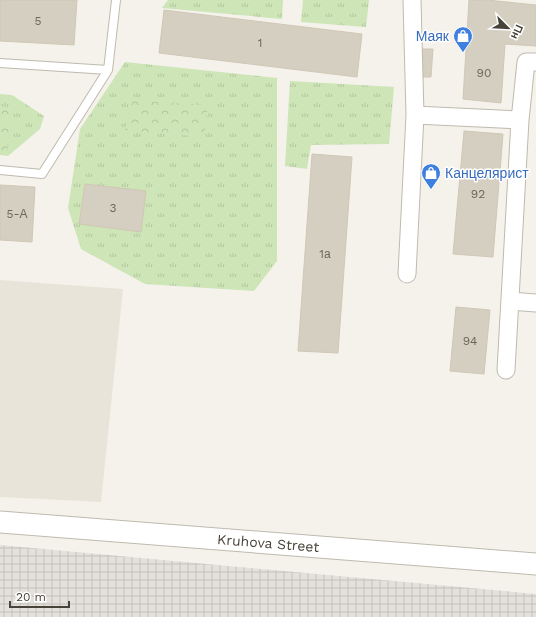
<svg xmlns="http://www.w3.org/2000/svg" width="536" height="617" font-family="'Work Sans',sans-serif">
<defs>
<pattern id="industrial-grid" width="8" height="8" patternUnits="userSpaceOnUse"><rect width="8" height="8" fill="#e4e1dc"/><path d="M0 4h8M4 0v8" fill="none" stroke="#c5c2be"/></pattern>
<pattern id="grass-tufts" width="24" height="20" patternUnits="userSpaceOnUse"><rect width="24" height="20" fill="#cde5b7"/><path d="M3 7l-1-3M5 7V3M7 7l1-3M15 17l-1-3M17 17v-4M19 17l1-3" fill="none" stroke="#b2c69e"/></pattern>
<pattern id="park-crowns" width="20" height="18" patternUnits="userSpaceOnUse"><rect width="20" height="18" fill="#cde5b7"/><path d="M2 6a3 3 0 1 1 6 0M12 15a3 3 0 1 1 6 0" fill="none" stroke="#b2c69e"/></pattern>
</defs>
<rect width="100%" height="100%" fill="#f4f2eb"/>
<!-- residential -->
<path fill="#e8e4d9" d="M 0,280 L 123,289 L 101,502 L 0,497 Z"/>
<!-- industrial -->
<path fill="url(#industrial-grid)" d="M 0,545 L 536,594 L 536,617 L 0,617 Z"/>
<!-- grass -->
<path fill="url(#grass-tufts)" d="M 168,0 L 283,0 L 282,19 L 162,8 Z
M 303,0 L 369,0 L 366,27 L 301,22 Z
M 125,62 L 277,78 L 277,261 L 254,291 L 145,284 L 81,249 L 68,208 L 80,129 Z
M 290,81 L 394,87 L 389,144 L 311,145 L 307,169 L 285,166 Z
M 0,94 L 12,95 L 44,116 L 40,129 L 8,156 L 0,155 Z"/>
<!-- park -->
<path fill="url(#park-crowns)" d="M 131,100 L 208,105 L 204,137 L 125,130 Z
M 0,106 L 11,107 L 7,153 L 0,153 Z"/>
<!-- building -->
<path fill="#d5cfc1" stroke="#d0c7b5" d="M 0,0 L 77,0 L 74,45 L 0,41 Z
M 469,0 L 487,0 L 536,5 L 536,46 L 505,44 L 501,103 L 463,99 Z
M 164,10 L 362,34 L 357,77 L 159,53 Z
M 420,49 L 433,49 L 431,77 L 419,77 Z
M 464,131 L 503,134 L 493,257 L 453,254 Z
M 312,154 L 352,157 L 338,353 L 298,351 Z
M 85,184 L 146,191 L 141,232 L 79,224 Z
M 0,185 L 35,187 L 32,242 L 0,240 Z
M 456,307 L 490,310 L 484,374 L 450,371 Z"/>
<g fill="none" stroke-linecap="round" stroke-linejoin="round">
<!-- service casing -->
<g stroke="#bfbaae" stroke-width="10">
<path id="service" d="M 0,63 L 108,70
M 0,170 L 42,174 L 108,70 L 116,0"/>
</g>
<!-- minor casing -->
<g stroke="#bfbaae" stroke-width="19">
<path id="minor" d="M 415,115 L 520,120
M 407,274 L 415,115 L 412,0
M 510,301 L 536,303
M 506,370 L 520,120 L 526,62 L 536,62"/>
</g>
<!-- tertiary casing -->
<g stroke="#bfbaae" stroke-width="23">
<g id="tertiary">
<path id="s1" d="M 0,522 L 536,564"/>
</g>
</g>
<!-- service -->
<use href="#service" stroke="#fff" stroke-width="8"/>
<!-- minor -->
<use href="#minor" stroke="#fff" stroke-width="17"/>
<!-- tertiary -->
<use href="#tertiary" stroke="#fff" stroke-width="21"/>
</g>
<!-- icons -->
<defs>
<g id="shop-pin" transform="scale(1)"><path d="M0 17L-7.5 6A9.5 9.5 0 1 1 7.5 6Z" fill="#3f7fe0" stroke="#fff"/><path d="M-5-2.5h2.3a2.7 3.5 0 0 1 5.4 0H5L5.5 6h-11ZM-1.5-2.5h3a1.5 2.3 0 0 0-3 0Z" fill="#fff"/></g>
</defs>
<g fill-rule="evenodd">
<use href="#shop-pin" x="463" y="36"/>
<use href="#shop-pin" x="431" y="173"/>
</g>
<g text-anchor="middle" stroke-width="3" stroke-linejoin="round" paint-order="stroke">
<!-- number labels -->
<g font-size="12" fill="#6b665b">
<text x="38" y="25">5</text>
<text x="260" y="47">1</text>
<text x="484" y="77">90</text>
<text x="478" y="198">92</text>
<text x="113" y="212">3</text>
<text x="17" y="218">5-А</text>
<text x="325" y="258">1а</text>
<text x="470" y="345">94</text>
</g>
<!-- shop labels -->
<g font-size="14" fill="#366cbe" stroke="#fff" text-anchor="end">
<text x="449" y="41">Маяк</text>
<text x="445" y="178" text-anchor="start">Канцелярист</text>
</g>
<!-- street labels -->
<g font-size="14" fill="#484339" stroke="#fff">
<text dy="5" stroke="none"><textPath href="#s1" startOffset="269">Kruhova Street</textPath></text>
</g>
</g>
<!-- north arrow -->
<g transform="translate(508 28) rotate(114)" stroke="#ffffff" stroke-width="3" paint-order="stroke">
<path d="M0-3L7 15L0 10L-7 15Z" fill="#484339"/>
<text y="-6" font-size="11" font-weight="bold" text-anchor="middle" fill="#484339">Пн</text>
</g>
<!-- scale -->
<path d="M10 601v6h59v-6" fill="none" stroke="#484339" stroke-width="2"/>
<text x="16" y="601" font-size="12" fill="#484339" stroke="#ffffff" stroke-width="3" paint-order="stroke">20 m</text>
</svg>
